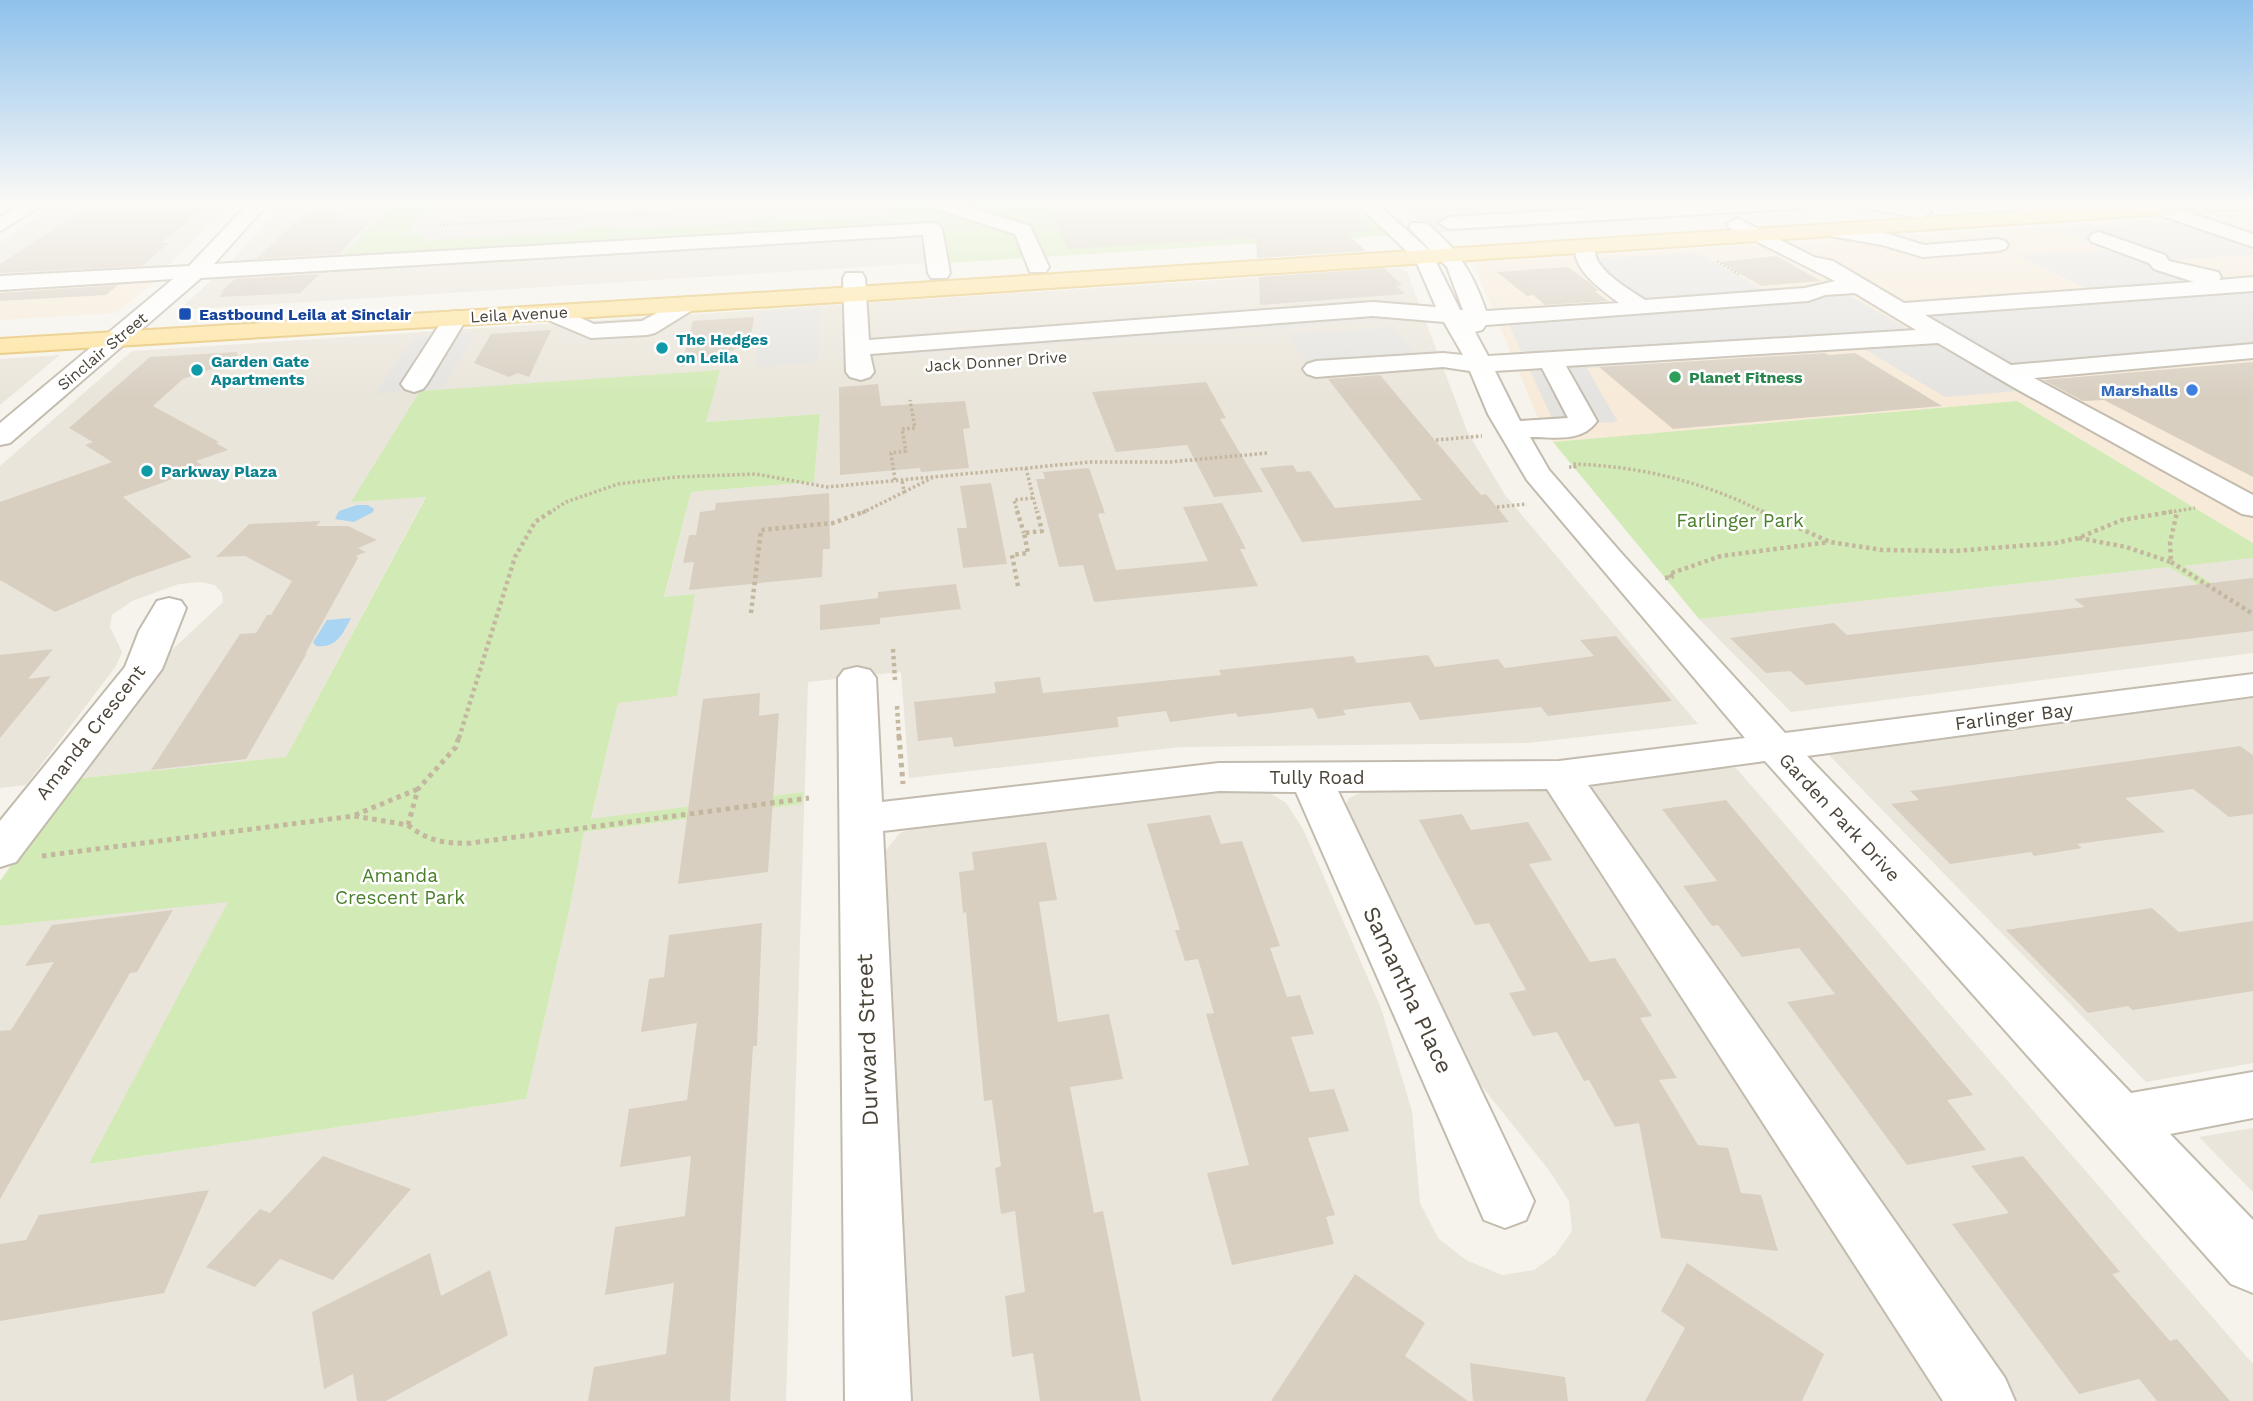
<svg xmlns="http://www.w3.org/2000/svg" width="2253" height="1401" font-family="'Work Sans',sans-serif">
<rect width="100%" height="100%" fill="#f6f3ec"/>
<!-- residential -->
<path fill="#eae5da" d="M 61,202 L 233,202 L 163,270 L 0,279 L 0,242 Z
M 286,202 L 396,202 L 920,234 L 925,263 L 179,310 L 227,266 Z
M 1400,268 L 1407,272 L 1467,431 L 1505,495 L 1698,724 L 1527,743 L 1181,747 L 909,778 L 901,672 L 808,682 L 786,1401 L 0,1401 L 0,926 L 229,901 L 90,1164 L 526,1099 L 570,907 L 584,832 L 802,804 L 803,793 L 591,820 L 618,703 L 694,594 L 664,598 L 691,492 L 814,482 L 820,414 L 705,422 L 719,370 L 352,502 L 426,496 L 286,757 L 73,779 L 158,663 L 223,602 L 222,593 L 215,585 L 201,582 L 179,584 L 132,601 L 112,615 L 110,627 L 122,652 L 116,666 L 26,785 L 0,788 L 0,466 L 132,351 Z
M 60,355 L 0,405 L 0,359 Z
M 2253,558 L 2253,609 L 2183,566 Z
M 2169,567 L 2253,618 L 2253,653 L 1791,712 L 1699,619 Z
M 2253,698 L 2253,1063 L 2146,1082 L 1828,754 Z
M 1723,767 L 1736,768 L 2253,1364 L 2253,1401 L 905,1401 L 882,855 L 900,833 L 925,825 L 1191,794 L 1265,790 L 1286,803 L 1303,829 L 1381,1008 L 1412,1111 L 1420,1203 L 1438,1238 L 1466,1260 L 1502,1275 L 1534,1270 L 1556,1254 L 1572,1231 L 1569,1201 L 1548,1169 L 1472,1074 L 1343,811 L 1349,798 L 1366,790 L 1589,783 Z
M 2253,1128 L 2253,1192 L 2199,1137 Z"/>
<!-- commercial -->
<path fill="#f7ead8" d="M 2253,213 L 2253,543 L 2017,401 L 1553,442 L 1541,425 L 1473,263 Z
M 162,276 L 116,313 L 0,320 L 0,285 Z"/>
<!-- green -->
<path fill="#d2eab5" d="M 394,202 L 1358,202 L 1393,235 L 947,263 L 939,225 L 340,259 Z
M 720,370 L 706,422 L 820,414 L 814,482 L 691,492 L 664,597 L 695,594 L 677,696 L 618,703 L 591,819 L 804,792 L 802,804 L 584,832 L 570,907 L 526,1099 L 89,1164 L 228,902 L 0,926 L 0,881 L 73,779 L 286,757 L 426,497 L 351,502 L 420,391 Z
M 2017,401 L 2253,543 L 2253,558 L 2184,566 L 2253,609 L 2253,618 L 2169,567 L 1699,619 L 1553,442 Z"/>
<!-- parking -->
<path fill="#e5e3e0" d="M 433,202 L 890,202 L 891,215 L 780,221 L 780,216 L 747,218 L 746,223 L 613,230 L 614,226 L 580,227 L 577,232 L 423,241 L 426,234 L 406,235 Z
M 1395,202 L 1932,202 L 1433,233 Z
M 2177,222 L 2253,251 L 2253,255 L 2166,260 L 2113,239 L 2084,241 L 2057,229 Z
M 2116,250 L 2214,290 L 2253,287 L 2253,358 L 2036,378 L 1900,305 L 2091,290 L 2016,255 Z
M 1697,252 L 1766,291 L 1830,285 L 2019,391 L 1945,397 L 1864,349 L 1821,350 L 1587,368 L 1618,422 L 1555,425 L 1504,314 L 1645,302 L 1591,259 Z
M 1393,300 L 1400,307 L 1390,308 L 1400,319 L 903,355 L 901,335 Z
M 819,309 L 818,362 L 754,367 L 761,312 Z
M 1392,327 L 1417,355 L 1363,359 L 1341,331 Z
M 1340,331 L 1362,359 L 1308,363 L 1287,334 Z
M 475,332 L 443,389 L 375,394 L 414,337 Z"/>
<!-- water -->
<path fill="#a9d4f2" d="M 357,505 L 368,505 L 374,509 L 373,512 L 354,522 L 335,519 L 339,511 Z
M 351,618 C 342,635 337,648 316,646 L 313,642 L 327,620 Z"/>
<!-- building -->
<path fill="#d8cfc1" d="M 212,202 L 161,243 L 169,243 L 142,266 L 0,273 L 0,264 L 84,209 Z
M 1046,202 L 1341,202 L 1372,231 L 1346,233 L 1366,251 L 1257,258 L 1256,238 L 1067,249 Z
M 343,211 L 336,219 L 374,217 L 339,254 L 256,259 L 305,213 Z
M 1776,256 L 1821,281 L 1761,286 L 1721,262 Z
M 1568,267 L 1591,284 L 1599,291 L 1594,291 L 1608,301 L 1545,305 L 1533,295 L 1527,296 L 1497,272 Z
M 1384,268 L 1402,285 L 1396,286 L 1405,294 L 1260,305 L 1259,277 Z
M 320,274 L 300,293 L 219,297 L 224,292 L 220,293 L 235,279 Z
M 118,285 L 106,295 L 0,301 L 0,293 Z
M 754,317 L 750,343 L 722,355 L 723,350 L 681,367 L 693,321 Z
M 551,330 L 529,377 L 518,373 L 509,377 L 474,363 L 491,334 Z
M 237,352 L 238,360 L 183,379 L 153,406 L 219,442 L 216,443 L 228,450 L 196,461 L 202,465 L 174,475 L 178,477 L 123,497 L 192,557 L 132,578 L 55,612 L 0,580 L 0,502 L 112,462 L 85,445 L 93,442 L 69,428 L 150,357 Z
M 1825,353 L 1829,355 L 1855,353 L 1942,406 L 1673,429 L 1599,367 Z
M 2253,362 L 2253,477 L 2104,400 L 2083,401 L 2043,380 Z
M 1380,375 L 1481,495 L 1486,494 L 1509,522 L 1302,542 L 1260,468 L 1293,465 L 1297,472 L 1310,471 L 1335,508 L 1422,500 L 1328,379 Z
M 1206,382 L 1226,418 L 1220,419 L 1263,492 L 1214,497 L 1187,445 L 1116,452 L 1092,392 Z
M 878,384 L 881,406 L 965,401 L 970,428 L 963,429 L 969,468 L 921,472 L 920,468 L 840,475 L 839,387 Z
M 1089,468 L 1105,513 L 1098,514 L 1116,570 L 1208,561 L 1183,507 L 1222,503 L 1246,549 L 1240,549 L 1258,586 L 1094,602 L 1083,565 L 1059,567 L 1036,479 L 1045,479 L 1043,472 Z
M 991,483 L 1007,564 L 963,568 L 957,528 L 967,528 L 960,486 Z
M 829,493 L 830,549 L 823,549 L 822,577 L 689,590 L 694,562 L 683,563 L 689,535 L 696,535 L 700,512 L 715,510 L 716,503 Z
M 321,521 L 316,526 L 348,526 L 377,540 L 358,548 L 366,552 L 356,556 L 358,558 L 305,654 L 307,653 L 246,759 L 151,770 L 240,634 L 256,633 L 267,615 L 271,615 L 292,581 L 245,556 L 216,557 L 249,524 Z
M 2253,578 L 2253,631 L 1806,685 L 1790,671 L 1766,673 L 1730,638 L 1834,623 L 1847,635 L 1981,619 L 2085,607 L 2074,599 Z
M 956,584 L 961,609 L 880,618 L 880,610 L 880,624 L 820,630 L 820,605 L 878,598 L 878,592 Z
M 1616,636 L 1672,701 L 1548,716 L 1541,707 L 1420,720 L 1410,702 L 1343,710 L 1346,715 L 1318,719 L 1313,708 L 1238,717 L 1236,713 L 1170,722 L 1166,711 L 1117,717 L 1119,727 L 954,747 L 952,737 L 918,741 L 914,702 L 996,693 L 994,682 L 1040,677 L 1043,693 L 1221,675 L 1219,670 L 1353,656 L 1357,663 L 1428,655 L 1435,667 L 1498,659 L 1505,668 L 1594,656 L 1580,640 Z
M 53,649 L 28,679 L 51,676 L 0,738 L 0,655 Z
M 760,693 L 759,716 L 779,713 L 768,872 L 678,884 L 703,699 Z
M 2240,746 L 2253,755 L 2253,814 L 2229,817 L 2193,789 L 2125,798 L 2165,832 L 2077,844 L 2082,848 L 2034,856 L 2031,852 L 1950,864 L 1891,804 L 1919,800 L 1910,791 Z
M 1726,800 L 1973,1095 L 1947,1100 L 1986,1150 L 1907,1165 L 1787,1002 L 1835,994 L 1799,948 L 1742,957 L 1718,925 L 1712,926 L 1683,886 L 1717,881 L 1662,809 Z
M 1462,814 L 1471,830 L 1528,822 L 1552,860 L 1529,864 L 1590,962 L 1615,958 L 1652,1016 L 1640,1018 L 1677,1078 L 1659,1080 L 1698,1145 L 1728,1148 L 1741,1193 L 1761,1195 L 1778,1251 L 1661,1238 L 1639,1123 L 1615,1127 L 1589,1080 L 1584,1081 L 1557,1032 L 1533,1036 L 1509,993 L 1526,990 L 1489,923 L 1475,925 L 1419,820 Z
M 1210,815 L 1221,844 L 1242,841 L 1280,946 L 1270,948 L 1287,997 L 1300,995 L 1314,1034 L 1291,1037 L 1310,1092 L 1334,1089 L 1349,1131 L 1308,1138 L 1335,1215 L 1326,1217 L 1334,1244 L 1232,1265 L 1207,1173 L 1249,1165 L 1206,1014 L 1214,1013 L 1198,959 L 1185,961 L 1175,930 L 1180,930 L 1147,824 Z
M 1046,842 L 1057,900 L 1039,902 L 1058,1022 L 1109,1014 L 1123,1079 L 1070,1087 L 1094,1213 L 1103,1211 L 1141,1401 L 1040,1401 L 1033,1353 L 1012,1357 L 1005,1296 L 1025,1292 L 1015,1211 L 1001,1214 L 995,1168 L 1001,1166 L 992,1100 L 984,1101 L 966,912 L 963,913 L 959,872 L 974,870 L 972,852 Z
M 2152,908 L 2179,932 L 2253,921 L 2253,991 L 2133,1010 L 2128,1006 L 2088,1013 L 2006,930 Z
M 173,910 L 137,972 L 130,973 L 0,1199 L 0,1031 L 11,1030 L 54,962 L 25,966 L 52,925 Z
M 762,923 L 757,1046 L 753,1046 L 730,1401 L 588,1401 L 594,1367 L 666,1354 L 674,1283 L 605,1295 L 615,1227 L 685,1216 L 691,1156 L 620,1167 L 629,1109 L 687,1100 L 697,1023 L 641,1032 L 649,979 L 664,977 L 669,935 Z
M 323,1156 L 411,1189 L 333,1280 L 280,1259 L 255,1287 L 206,1267 L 260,1209 L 270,1213 Z
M 2023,1156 L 2120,1272 L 2112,1274 L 2170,1341 L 2177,1339 L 2230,1401 L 2157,1401 L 2139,1379 L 2079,1394 L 1952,1224 L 2009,1213 L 1971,1166 Z
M 209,1190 L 164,1293 L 0,1321 L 0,1244 L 26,1240 L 39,1215 Z
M 430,1253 L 441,1296 L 490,1270 L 508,1335 L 386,1401 L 357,1401 L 353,1374 L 324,1389 L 312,1312 Z
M 1687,1263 L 1824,1354 L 1802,1401 L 1645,1401 L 1685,1328 L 1661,1311 Z
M 1355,1274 L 1425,1323 L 1405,1356 L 1468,1401 L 1271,1401 Z
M 1470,1363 L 1565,1377 L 1568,1401 L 1473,1401 Z"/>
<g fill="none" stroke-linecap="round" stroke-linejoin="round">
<!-- minor casing -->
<g stroke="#c2bbae" stroke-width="4">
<path id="minor" d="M 26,202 L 48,202 L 0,231 L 0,217 Z
M 250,202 L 269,202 L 214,264 L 932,223 L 939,225 L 942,229 L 950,273 L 947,278 L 931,278 L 928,273 L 923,235 L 201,278 L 10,443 L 0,445 L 0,423 L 173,279 L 0,290 L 0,276 L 189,266 Z
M 936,202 L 952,202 L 1030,226 L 1049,267 L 1046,272 L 1030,272 L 1015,234 L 936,209 L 934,205 Z
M 1355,202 L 1375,202 L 1431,252 L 1460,310 L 1463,310 L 1447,267 L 1412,231 L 1409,227 L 1412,223 L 1426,223 C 1457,248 1473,273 1486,311 L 1619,303 C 1601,289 1573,271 1575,246 L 1578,242 L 1592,242 C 1596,249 1594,256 1599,263 C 1610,279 1630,290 1645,300 L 1805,288 L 1835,281 L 1730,228 L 1727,224 L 1737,218 L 1814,257 L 1833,261 L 1904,303 L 2194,282 L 2154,269 L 2149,263 L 2092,242 L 2089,238 L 2092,234 L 2099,232 L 2165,255 L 2169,261 L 2218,272 L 2221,277 L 2219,280 L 2253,277 L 2253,291 L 1925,315 L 2011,365 L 2253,344 L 2253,358 L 2034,378 L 2253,495 L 2253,516 L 2242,514 L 2013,387 L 1938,343 L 1566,366 L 1597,421 C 1582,443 1553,437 1530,437 L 1549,470 L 1623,555 L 1785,733 L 2253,674 L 2253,696 L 1807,756 L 2131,1093 L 2253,1072 L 2253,1118 L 2170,1134 L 2253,1220 L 2253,1293 L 2231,1284 L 1765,761 L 1588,785 L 2005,1378 L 2015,1401 L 1943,1401 L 1547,789 L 1338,791 L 1534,1201 L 1526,1220 L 1505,1228 L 1484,1220 L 1296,792 L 1219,791 L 883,831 L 911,1401 L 845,1401 L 838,678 L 844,670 L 857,667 L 870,670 L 876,678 L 882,802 L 1219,763 L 1559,761 L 1745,738 L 1527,480 L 1488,414 L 1470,371 L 1443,367 L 1316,377 L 1307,374 L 1303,369 L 1307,364 L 1316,361 L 1443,353 L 1463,355 L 1444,322 L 1373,316 L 870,354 L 874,372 L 870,377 L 861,380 L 850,377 L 846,372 L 843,278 L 846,273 L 862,273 L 865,278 L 869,340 L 1373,302 L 1436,307 L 1415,259 ZM 1855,293 L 1916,330 L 1488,356 L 1475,332 L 1482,330 L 1486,325 L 1808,301 L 1825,295 ZM 1542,368 L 1568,418 L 1520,421 L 1495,371 Z
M 1713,202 L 1813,202 L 1804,208 L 1449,229 L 1439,223 L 1449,217 Z
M 1854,202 L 1894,202 L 1928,208 L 1931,212 L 1921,218 L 1863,208 L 1856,206 Z
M 2021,202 L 2039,202 L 2039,206 L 2030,212 L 2023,210 Z
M 2061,202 L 2081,202 L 2076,218 L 2062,218 L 2059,214 L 2063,205 Z
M 2131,202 L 2157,202 L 2253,234 L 2253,247 L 2133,206 Z
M 1826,224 L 1885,233 L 1924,245 L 1998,239 L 2005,241 L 2008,245 L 2005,249 L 1998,251 L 1923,257 L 1882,245 L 1819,234 L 1816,230 L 1819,226 Z
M 686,297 L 694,299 L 697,304 L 694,309 L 655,333 L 647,335 L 591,338 L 541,317 L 537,312 L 541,307 L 557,307 L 594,324 L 642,321 Z
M 455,311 L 463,313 L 467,318 L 427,384 L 423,389 L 414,392 L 405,389 L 401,384 L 447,313 Z
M 169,598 L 181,601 L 186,608 L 162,669 L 16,862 L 0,867 L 0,821 L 125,667 L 139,631 L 157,601 Z"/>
</g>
<!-- major casing -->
<g stroke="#e6c16a" stroke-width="4">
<path id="major" d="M 2171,202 L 2253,202 L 2253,208 L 855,301 L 0,353 L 0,339 L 855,287 Z"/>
</g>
<!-- path-far3 -->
<path stroke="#c4b79f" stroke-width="2.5" stroke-dasharray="2 2" stroke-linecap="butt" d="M 439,225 L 864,202
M 1717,261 L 1740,275"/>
<!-- path-far2 -->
<path stroke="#c4b79f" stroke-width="3.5" stroke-dasharray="2.5 2.5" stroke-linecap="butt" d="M 1436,440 L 1482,436
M 1569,467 L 1575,467 L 1573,464 C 1640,466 1705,482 1765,513
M 1026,468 L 1037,513
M 895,480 L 891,453 L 906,451 L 902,429 L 915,428 L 910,400
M 904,492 L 932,478
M 1497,507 L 1527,504
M 549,513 L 566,502 L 618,484 L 676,477 L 756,474 L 827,487 L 1090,462 L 1169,462 L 1268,453
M 862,513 L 904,492 L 902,480
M 1018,513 L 1014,500 L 1033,498
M 2164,513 L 2195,508"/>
<!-- path-far1 -->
<path stroke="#c4b79f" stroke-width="4.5" stroke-dasharray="3.5 3.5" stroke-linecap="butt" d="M 1017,511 L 1024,533
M 1761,511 L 1830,542 L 1882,550 L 1954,551 L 2056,543 L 2078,538 L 2122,520 L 2176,511
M 2079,538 L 2126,547 L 2171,562 L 2170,543 L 2177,512
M 2171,562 L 2253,614
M 1665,578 L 1672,577 L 1669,574 L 1721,556 L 1829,542
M 1018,586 L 1012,555 L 1028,553 L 1024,533 L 1042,531 L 1037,511
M 751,613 L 761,530 L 833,523 L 866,511
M 893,649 L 895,680
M 897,706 L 899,738
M 459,738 L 515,557 L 535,522 L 552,511"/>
<!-- path -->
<path stroke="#c4b79f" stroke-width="5" stroke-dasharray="4.5 4.5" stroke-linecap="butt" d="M 899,736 L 903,784
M 355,815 L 418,789
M 408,825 C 427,841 446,844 471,843 L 809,798
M 42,856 L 354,816 L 408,825 L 418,789 L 456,747 L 459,736"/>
<!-- minor -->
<use href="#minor" fill="#fff" fill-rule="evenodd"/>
<!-- major -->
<use href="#major" fill="#ffe39c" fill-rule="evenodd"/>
</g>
<!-- sky -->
<linearGradient id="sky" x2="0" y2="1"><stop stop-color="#8fc1ec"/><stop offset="0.51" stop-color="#fbfaf6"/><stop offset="1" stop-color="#fbfaf6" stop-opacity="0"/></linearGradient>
<rect width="2253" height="398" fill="url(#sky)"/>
<!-- markers -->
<rect fill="#1a4fb4" stroke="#fff" stroke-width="2.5" x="178" y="307" width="14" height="14" rx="3.5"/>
<g fill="#0f9aa8" stroke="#fff" stroke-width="2.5">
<circle cx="662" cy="348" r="7"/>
<circle cx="197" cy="370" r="7"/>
<circle cx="147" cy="471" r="7"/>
</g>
<circle fill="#2e9e5b" stroke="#fff" stroke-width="2.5" cx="1675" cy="377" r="7"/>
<circle fill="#3f7fe0" stroke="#fff" stroke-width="2.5" cx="2192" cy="390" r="7"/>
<g text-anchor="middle" stroke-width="5" stroke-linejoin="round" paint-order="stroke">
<!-- far-transit labels -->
<g font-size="16" font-weight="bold" fill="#164399" stroke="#fff" text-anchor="start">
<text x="199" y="320">Eastbound Leila at Sinclair</text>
</g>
<!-- far-street labels -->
<g font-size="16" fill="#4b4439" stroke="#fff">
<text transform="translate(519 314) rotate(-3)" y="6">Leila Avenue</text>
<text transform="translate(102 351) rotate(-40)" y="6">Sinclair Street</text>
<text transform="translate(996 361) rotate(-4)" y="6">Jack Donner Drive</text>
</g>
<!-- far-culture labels -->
<g font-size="16" font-weight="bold" fill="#0d838f" stroke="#fff" text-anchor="start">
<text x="676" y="345">The Hedges<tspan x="676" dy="18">on Leila</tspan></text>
<text x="211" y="367">Garden Gate<tspan x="211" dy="18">Apartments</tspan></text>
<text x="161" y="477">Parkway Plaza</text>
</g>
<!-- far-leisure labels -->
<g font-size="16" font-weight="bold" fill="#27864d" stroke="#fff" text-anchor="start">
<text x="1689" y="383">Planet Fitness</text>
</g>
<!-- far-shop labels -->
<g font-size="16" font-weight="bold" fill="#366cbe" stroke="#fff" text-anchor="end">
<text x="2178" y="396">Marshalls</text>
</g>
<!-- park labels -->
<g font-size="19" fill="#4a7f2a" stroke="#fff">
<text x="1740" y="527">Farlinger Park</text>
<text x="400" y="882">Amanda<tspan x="400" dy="22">Crescent Park</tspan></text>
</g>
<!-- street labels -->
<g font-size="19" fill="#4b4439" stroke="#fff">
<text transform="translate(2014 716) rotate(-7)" y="7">Farlinger Bay</text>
<text transform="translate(90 732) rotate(-52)" y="7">Amanda Crescent</text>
<text x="1317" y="784">Tully Road</text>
<text transform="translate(1840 817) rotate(47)" y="7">Garden Park Drive</text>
</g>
<!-- near-street labels -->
<g font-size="23" fill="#4b4439" stroke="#fff">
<text transform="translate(1408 990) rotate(65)" y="8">Samantha Place</text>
<text transform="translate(867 1040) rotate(-92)" y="8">Durward Street</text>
</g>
</g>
</svg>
